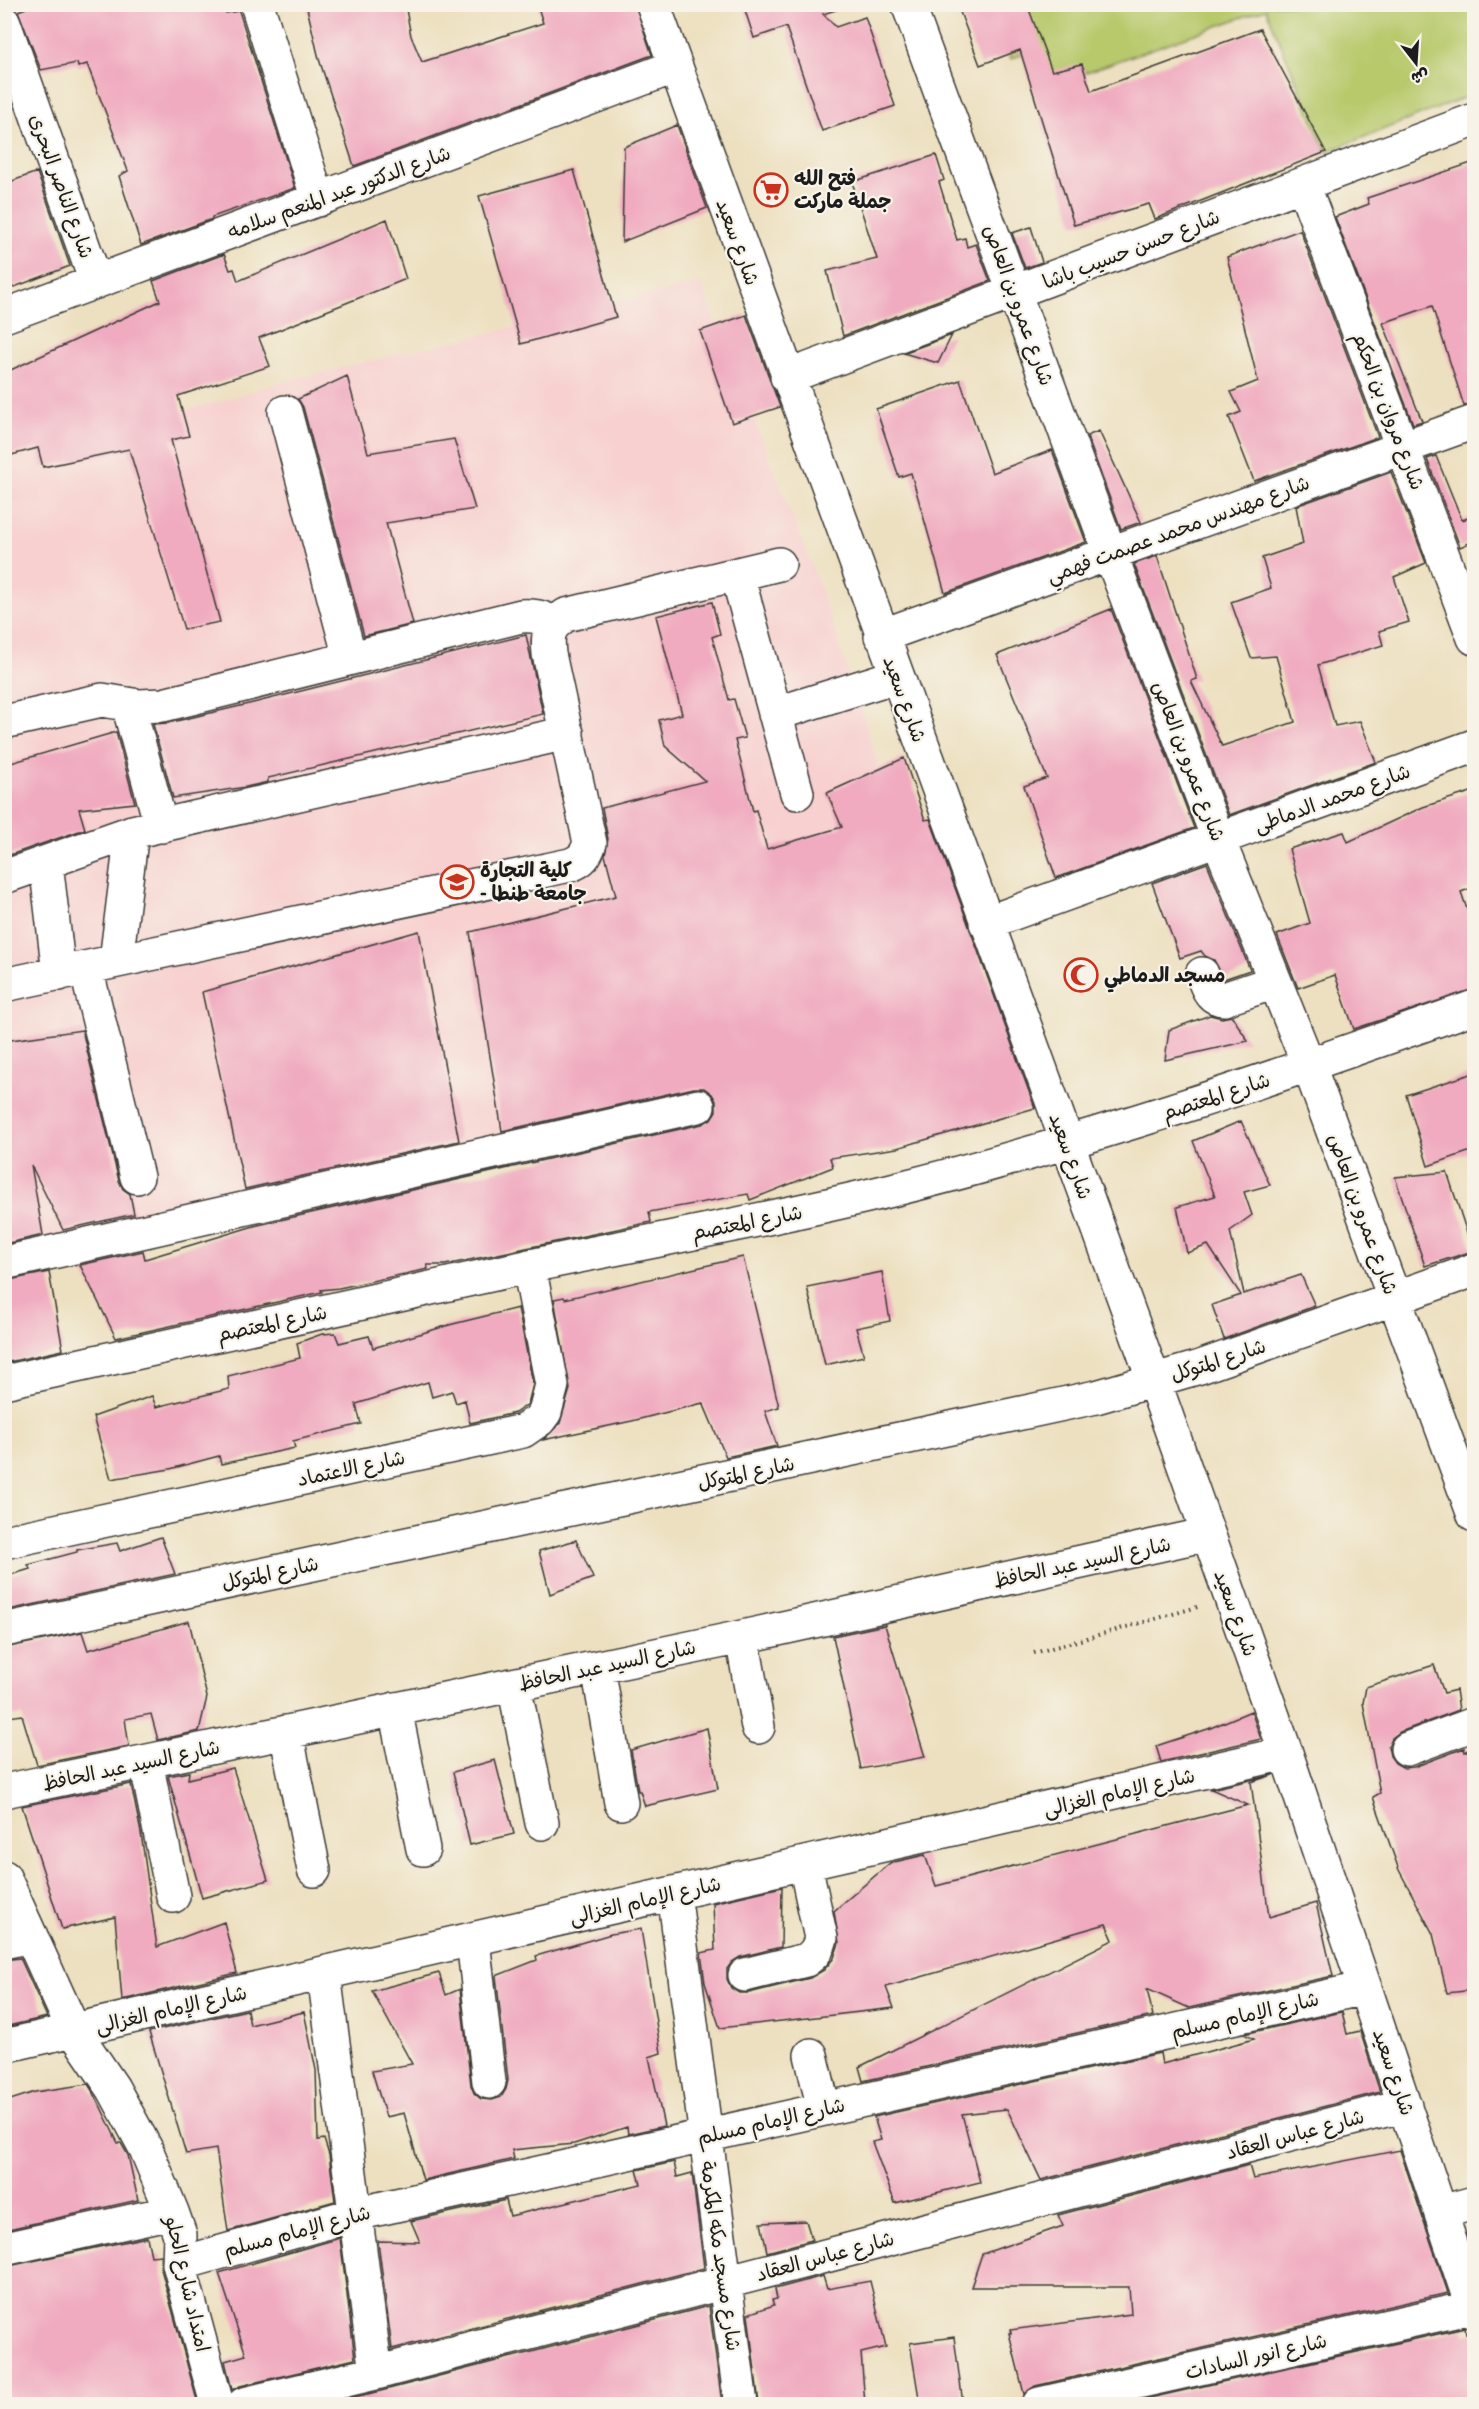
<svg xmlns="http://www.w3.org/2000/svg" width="1479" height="2409" font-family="Dekko,'Playpen Sans Arabic',sans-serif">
<rect width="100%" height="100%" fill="#f7f3e8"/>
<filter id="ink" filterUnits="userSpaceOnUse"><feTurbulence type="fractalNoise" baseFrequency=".0167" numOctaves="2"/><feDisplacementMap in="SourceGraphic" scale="12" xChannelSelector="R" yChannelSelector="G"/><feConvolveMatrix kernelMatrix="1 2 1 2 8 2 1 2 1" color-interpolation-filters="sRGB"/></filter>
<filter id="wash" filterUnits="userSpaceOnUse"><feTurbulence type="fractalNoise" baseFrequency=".008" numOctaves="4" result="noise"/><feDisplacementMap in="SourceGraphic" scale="24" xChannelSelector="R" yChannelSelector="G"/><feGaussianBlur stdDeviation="1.35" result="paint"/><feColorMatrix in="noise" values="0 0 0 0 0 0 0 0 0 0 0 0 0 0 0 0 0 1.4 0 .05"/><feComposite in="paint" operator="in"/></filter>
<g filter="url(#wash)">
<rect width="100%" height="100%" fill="#ede0c0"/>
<!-- built -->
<path fill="#f7d0cf" d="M 700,283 L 817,579 L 868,730 L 953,1033 L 5,1255 L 5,457 L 221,401 L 285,381 Z"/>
<!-- green -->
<path fill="#b8c96c" stroke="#6a7244" stroke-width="1.5" d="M 991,5 L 1474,5 L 1474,94 L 1326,152 L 1266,9 L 1055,83 L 1039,47 L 1011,59 Z"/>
<g id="blocks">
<!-- building -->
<path fill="#f0abc0" d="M 37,4 L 224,4 L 226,13 L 239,11 L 295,188 L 212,217 L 212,219 L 141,245 L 119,176 L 128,171 L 87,64 L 78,67 L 77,63 L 41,70 L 18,11 Z
M 323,4 L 405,4 L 411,36 L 422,62 L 543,23 L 537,4 L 635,4 L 652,55 L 354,166 L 319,59 L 307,8 Z
M 743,4 L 838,4 L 839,9 L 823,14 L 836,27 L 865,17 L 895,106 L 822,131 L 786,27 L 754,38 Z
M 957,4 L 1027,4 L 1052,71 L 1082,64 L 1091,91 L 1260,29 L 1326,152 L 1155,219 L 1149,204 L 1074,225 L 1020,50 L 980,65 Z
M 677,125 L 707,208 L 622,242 L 624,147 Z
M 936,155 L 944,180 L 939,182 L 957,240 L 965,238 L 967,247 L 976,244 L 990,281 L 843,336 L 827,271 L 877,259 L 852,182 Z
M 1474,162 L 1474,404 L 1464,406 L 1432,306 L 1383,323 L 1422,421 L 1413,424 L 1335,217 L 1369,204 L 1367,198 Z
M 574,170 L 616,317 L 521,344 L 479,196 Z
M 37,172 L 70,266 L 4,291 L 4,184 Z
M 387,219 L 406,279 L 259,338 L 270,366 L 178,396 L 189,436 L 171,440 L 220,622 L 184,629 L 129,449 L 43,467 L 38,448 L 4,457 L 4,373 L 160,301 L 153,281 L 224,254 L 230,270 L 234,269 L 238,281 Z
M 1031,227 L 1042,262 L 1025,268 L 1012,233 Z
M 1300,230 L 1378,437 L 1254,481 L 1229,417 L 1241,412 L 1231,392 L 1258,381 L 1227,257 Z
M 746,315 L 780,407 L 732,423 L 700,331 Z
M 952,335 L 938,363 L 903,353 Z
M 347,376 L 368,453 L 454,439 L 475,509 L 386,523 L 413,624 L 364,636 L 303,407 L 298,399 Z
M 960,380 L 992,473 L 1052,450 L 1086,542 L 945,593 L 911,473 L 899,477 L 876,409 Z
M 1099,431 L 1141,522 L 1121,529 L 1087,436 Z
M 1436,456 L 1462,520 L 1474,516 L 1474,541 L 1460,547 L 1427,459 Z
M 1391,472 L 1426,563 L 1394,577 L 1409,622 L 1379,631 L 1383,645 L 1318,665 L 1335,726 L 1360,721 L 1376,762 L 1229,815 L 1134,564 L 1157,556 L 1197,679 L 1191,681 L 1222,746 L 1295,722 L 1276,656 L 1251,658 L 1231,602 L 1271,588 L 1262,558 L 1303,544 L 1296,506 Z
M 712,602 L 720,634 L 712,637 L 729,700 L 734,699 L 745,738 L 735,740 L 753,811 L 756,810 L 767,849 L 842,827 L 827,793 L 904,758 L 925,820 L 930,819 L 1035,1108 L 897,1148 L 830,1158 L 833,1167 L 750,1200 L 748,1194 L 649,1212 L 651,1222 L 445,1265 L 427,1265 L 428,1269 L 339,1288 L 321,1290 L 322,1292 L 116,1338 L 80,1265 L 143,1251 L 145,1259 L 254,1226 L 702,1124 L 711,1119 L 716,1111 L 716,1101 L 712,1094 L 704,1088 L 694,1088 L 502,1131 L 470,932 L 616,896 L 605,855 L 608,839 L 602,808 L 705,781 L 665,746 L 659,720 L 682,714 L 656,616 Z
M 1111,609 L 1194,828 L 1056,878 L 1024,786 L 1047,778 L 997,655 Z
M 526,635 L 543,714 L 268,778 L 268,782 L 246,787 L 173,798 L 153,724 L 168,723 L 253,703 Z
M 116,732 L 135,803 L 79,809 L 85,829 L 4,857 L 4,765 Z
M 1474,791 L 1474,887 L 1461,892 L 1474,929 L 1474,989 L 1354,1029 L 1335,975 L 1298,988 L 1277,935 L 1310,923 L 1289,849 L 1344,832 L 1348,842 L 1423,807 Z
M 1207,863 L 1250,970 L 1224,979 L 1214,960 L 1205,956 L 1201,951 L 1180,958 L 1152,883 Z
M 419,931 L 459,1141 L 245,1189 L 202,992 Z
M 1210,1015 L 1222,1018 L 1232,1016 L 1248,1041 L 1165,1060 L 1169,1030 Z
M 82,1030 L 119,1181 L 123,1189 L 130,1194 L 134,1214 L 63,1230 L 31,1165 L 43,1235 L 4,1244 L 4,1041 Z
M 1474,1073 L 1474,1150 L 1428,1166 L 1406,1095 Z
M 1241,1121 L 1270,1185 L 1244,1192 L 1252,1215 L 1230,1231 L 1244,1294 L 1301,1275 L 1315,1306 L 1224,1339 L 1212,1305 L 1241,1295 L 1208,1245 L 1187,1253 L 1177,1207 L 1215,1196 L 1193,1141 Z
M 1447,1172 L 1473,1251 L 1425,1266 L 1395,1177 Z
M 743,1257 L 779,1407 L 765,1411 L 777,1446 L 726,1457 L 703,1403 L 632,1421 L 543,1440 L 560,1423 L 570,1389 L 554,1299 L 564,1297 L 565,1299 Z
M 49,1272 L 63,1350 L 4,1363 L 4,1281 Z
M 882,1272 L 890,1321 L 856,1328 L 864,1356 L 825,1365 L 807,1287 Z
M 518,1308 L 533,1384 L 528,1404 L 515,1413 L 470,1423 L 465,1400 L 456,1403 L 452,1391 L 432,1397 L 428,1382 L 356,1404 L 361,1424 L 293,1441 L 295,1448 L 221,1464 L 219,1456 L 170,1469 L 111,1479 L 93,1417 L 152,1396 L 156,1407 L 229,1389 L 228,1376 L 300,1358 L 297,1343 L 322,1334 L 335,1333 L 339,1343 L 369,1336 L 373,1348 L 449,1325 Z
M 161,1537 L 175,1574 L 4,1611 L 4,1577 L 30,1569 L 28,1565 L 77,1552 L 77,1550 L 117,1543 L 120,1551 Z
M 576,1540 L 593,1578 L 550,1594 L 539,1551 Z
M 189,1621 L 207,1697 L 199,1731 L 158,1740 L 151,1714 L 125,1719 L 129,1746 L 37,1765 L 22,1715 L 9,1717 L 4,1686 L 4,1648 L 82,1632 L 88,1650 Z
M 885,1625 L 925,1757 L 861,1769 L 833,1636 Z
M 1434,1665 L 1444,1693 L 1456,1690 L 1459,1710 L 1400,1732 L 1392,1738 L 1388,1746 L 1390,1756 L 1395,1763 L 1404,1768 L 1414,1767 L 1464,1748 L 1465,1752 L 1474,1746 L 1474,1990 L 1447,1993 L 1433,1934 L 1399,1870 L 1373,1797 L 1380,1793 L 1363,1703 L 1366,1687 Z
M 1251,1711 L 1261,1739 L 1161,1762 L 1156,1746 L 1208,1729 Z
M 707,1728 L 718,1789 L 645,1806 L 640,1791 L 638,1791 L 631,1750 Z
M 495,1760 L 514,1834 L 470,1845 L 453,1772 Z
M 233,1768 L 268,1880 L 202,1898 L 168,1776 L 189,1772 L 188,1779 Z
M 1273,1775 L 1251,1782 L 1269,1917 L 1316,1903 L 1333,1976 L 1189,2008 L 1147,1989 L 1153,2016 L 863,2081 L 859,2067 L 1113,1940 L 1106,1924 L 886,1987 L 894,2008 L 720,2028 L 705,1983 L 701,1953 L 715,1950 L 713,1903 L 782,1887 L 781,1947 L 740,1957 L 732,1962 L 727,1969 L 727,1979 L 731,1988 L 739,1993 L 749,1993 L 810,1978 L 824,1970 L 834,1958 L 839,1943 L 834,1911 L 890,1863 L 925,1855 L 936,1886 L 1248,1805 L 1211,1789 Z
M 131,1784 L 141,1833 L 157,1947 L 224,1922 L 237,1973 L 122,2000 L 115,1917 L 62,1929 L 22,1806 Z
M 641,1929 L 661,2053 L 649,2057 L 664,2126 L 628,2134 L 627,2127 L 574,2144 L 512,2150 L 514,2159 L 423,2180 L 404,2113 L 386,2117 L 372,2071 L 412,2064 L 372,1991 L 439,1973 L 446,1995 L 460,1989 L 471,2085 L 474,2093 L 481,2099 L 492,2100 L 501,2097 L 506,2089 L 508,2080 L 496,1976 L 537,1960 L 536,1956 L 611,1934 Z
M 20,1958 L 47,2017 L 4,2027 L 4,1960 Z
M 247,2010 L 250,2025 L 304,2012 L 316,2070 L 318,2140 L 324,2139 L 329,2155 L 335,2201 L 228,2231 L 216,2149 L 186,2154 L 149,2032 Z
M 1342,2012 L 1347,2034 L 1360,2031 L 1380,2092 L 1041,2180 L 1007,2109 L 962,2114 L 980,2182 L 895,2203 L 872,2142 L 881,2140 L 874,2117 L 1160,2053 L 1162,2064 L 1254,2039 L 1244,2034 Z
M 88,2084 L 96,2097 L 118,2143 L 121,2143 L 128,2155 L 138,2200 L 4,2230 L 4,2102 L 35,2092 Z
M 1400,2150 L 1448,2293 L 1035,2386 L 1024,2394 L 1009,2333 L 1011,2333 L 1010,2330 L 1131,2314 L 1129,2287 L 971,2287 L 982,2254 L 1063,2226 L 1058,2215 L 1249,2165 L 1253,2179 Z
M 674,2162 L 677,2177 L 692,2173 L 704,2268 L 392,2349 L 378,2241 L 420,2242 L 411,2221 L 506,2200 L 510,2216 L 641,2184 L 637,2170 Z
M 806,2221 L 812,2240 L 767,2252 L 761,2223 Z
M 147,2237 L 151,2256 L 161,2255 L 161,2269 L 198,2404 L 4,2404 L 4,2267 Z
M 340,2238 L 355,2359 L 240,2386 L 232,2390 L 225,2361 L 246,2355 L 219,2273 Z
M 823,2276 L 827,2289 L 870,2281 L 886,2347 L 861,2353 L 865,2404 L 759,2404 L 748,2314 L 774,2305 L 772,2300 L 777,2299 L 775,2289 Z
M 709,2306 L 722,2404 L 324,2404 L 381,2391 Z
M 1465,2328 L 1466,2334 L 1474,2332 L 1474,2404 L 1123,2404 Z
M 954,2337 L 963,2404 L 920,2404 L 910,2343 Z"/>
</g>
</g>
<g filter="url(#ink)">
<use href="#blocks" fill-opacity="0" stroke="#3b3935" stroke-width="1.5"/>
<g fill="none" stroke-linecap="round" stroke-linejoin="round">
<!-- minor casing -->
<g stroke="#3b3935" stroke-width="36">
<path id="minor" d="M 257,4 L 318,200
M 653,4 L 1154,1381 L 1286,1753 L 1474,2312
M 908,4 L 1110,553 L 1218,839 L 1309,1066 L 1474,1515
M 4,23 L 96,282
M 1303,184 L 1474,638
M 4,316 L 674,67
M 787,377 L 1474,120
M 285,412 L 350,658
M 737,574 L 797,793
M 881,636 L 1474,422
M 128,704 L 161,826
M 775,714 L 896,676
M 4,722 L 102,700 L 139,706 L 163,705 L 521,616 C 534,615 542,617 553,623
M 46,863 L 59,974
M 4,877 L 132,832 L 567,733
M 986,923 L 1474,746
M 116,961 L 132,832
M 86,968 L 137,1177
M 1202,974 C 1207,986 1209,999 1224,999 L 1275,982
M 4,985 L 570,865 C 582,861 586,855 590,843 L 549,654 C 547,633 548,627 566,615 L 779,564
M 4,1263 L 698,1106
M 4,1382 C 178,1343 352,1304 526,1267 C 648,1241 771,1220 892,1190 C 1090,1141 1283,1075 1474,1007
M 4,1542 L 523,1431 L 539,1420 L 545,1412 L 552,1385 L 529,1266
M 4,1630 L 1096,1397 L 1200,1367 L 1474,1270
M 742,1637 L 758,1727
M 598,1667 L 621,1803
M 514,1685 L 542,1823
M 395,1709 L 423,1849
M 286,1732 L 314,1870
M 1407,1749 L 1474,1724
M 146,1762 L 173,1896
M 4,1791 L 742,1637 L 1208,1534
M 4,1877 L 74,2031 L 113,2088 L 146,2149 L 172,2212 L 180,2235 L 179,2264 L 217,2404
M 674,1893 L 741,2404
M 473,1940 L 489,2082
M 4,1942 L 31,1936
M 324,1974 L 376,2373
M 745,1975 L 806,1960 C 815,1954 818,1949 821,1938 L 805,1864
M 4,2046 L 1286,1753
M 811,2055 L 824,2109
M 1441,2212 L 1474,2203
M 4,2249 L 172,2212
M 179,2264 L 356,2214 L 1365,1988
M 244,2404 L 376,2373 L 1405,2105
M 1039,2404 L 1473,2307"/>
</g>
<!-- path -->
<path stroke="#3b3935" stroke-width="4" stroke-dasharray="1.5 4.5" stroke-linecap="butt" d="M 1034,1653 L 1201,1606"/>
<!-- minor -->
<use href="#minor" stroke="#fff" stroke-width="33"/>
</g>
</g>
<!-- icons -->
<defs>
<g id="supermarket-ring" transform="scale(1.725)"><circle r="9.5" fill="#f7f3e8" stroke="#c8321e" stroke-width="1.5"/><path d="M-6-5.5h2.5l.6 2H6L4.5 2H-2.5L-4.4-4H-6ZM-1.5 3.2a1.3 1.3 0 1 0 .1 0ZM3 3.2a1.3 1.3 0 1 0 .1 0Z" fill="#c8321e"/></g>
<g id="university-ring" transform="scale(1.725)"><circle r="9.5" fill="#f7f3e8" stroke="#c8321e" stroke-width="1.5"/><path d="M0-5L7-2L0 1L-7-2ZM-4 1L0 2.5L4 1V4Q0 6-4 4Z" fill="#c8321e"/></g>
<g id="mosque-ring" transform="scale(1.725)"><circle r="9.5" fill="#f7f3e8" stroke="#c8321e" stroke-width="1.5"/><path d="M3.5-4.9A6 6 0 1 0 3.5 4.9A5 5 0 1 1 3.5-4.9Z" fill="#c8321e"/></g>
</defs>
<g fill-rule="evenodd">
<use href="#supermarket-ring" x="771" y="190"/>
<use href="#university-ring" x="457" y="882"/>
<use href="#mosque-ring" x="1081" y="975"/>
</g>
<g text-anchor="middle" stroke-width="4.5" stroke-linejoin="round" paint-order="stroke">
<!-- poi labels -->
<g font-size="20" font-weight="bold" fill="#1c1c1c" stroke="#f7f3e8" text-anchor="start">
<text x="794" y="185">فتح الله<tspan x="794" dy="23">جملة ماركت</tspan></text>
<text x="480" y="877">كلية التجارة<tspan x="480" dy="23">- جامعة طنطا</tspan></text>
<text x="1104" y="982">مسجد الدماطي</text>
</g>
<!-- street labels -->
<g font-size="20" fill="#1c1c1c" stroke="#f7f3e8">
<text transform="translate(62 186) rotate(70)" y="7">شارع الناصر البحرى</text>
<text transform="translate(339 192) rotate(-20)" y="7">شارع الدكتور عبد المنعم سلامه</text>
<text transform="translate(738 242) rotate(70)" y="7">شارع سعيد</text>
<text transform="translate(1131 249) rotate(-21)" y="7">شارع حسن حسيب باشا</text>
<text transform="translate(1019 305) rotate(70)" y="7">شارع عمرو بن العاص</text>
<text transform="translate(1389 411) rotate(69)" y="7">شارع مروان بن الحكم</text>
<text transform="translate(1178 529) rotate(-20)" y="7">شارع مهندس محمد عصمت فهمي</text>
<text transform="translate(905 699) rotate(70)" y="7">شارع سعيد</text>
<text transform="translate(1189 761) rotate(69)" y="7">شارع عمرو بن العاص</text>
<text transform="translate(1332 798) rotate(-20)" y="7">شارع محمد الدماطى</text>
<text transform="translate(1216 1096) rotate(-18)" y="7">شارع المعتصم</text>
<text transform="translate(1071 1156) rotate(70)" y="7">شارع سعيد</text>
<text transform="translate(1363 1214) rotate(70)" y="7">شارع عمرو بن العاص</text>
<text transform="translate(747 1222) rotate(-11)" y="7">شارع المعتصم</text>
<text transform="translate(272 1323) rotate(-12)" y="7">شارع المعتصم</text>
<text transform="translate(1218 1360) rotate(-18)" y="7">شارع المتوكل</text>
<text transform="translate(351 1468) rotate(-12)" y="7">شارع الاعتماد</text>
<text transform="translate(746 1473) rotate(-12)" y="7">شارع المتوكل</text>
<text transform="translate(1082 1562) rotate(-12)" y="7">شارع السيد عبد الحافظ</text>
<text transform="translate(270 1573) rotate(-12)" y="7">شارع المتوكل</text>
<text transform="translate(1236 1613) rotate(70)" y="7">شارع سعيد</text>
<text transform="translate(607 1665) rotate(-12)" y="7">شارع السيد عبد الحافظ</text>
<text transform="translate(131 1765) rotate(-12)" y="7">شارع السيد عبد الحافظ</text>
<text transform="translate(1119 1792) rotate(-13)" y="7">شارع الإمام الغزالى</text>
<text transform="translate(645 1900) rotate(-13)" y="7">شارع الإمام الغزالى</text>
<text transform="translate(171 2009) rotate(-13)" y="7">شارع الإمام الغزالى</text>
<text transform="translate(1245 2015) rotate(-13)" y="7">شارع الإمام مسلم</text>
<text transform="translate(1394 2072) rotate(71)" y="7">شارع سعيد</text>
<text transform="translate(771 2121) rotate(-13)" y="7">شارع الإمام مسلم</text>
<text transform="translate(1295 2134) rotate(-15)" y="7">شارع عباس العقاد</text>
<text transform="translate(297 2231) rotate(-15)" y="7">شارع الإمام مسلم</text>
<text transform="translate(721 2256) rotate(82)" y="7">شارع مسجد مكه المكرمة</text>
<text transform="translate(825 2256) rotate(-15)" y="7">شارع عباس العقاد</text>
<text transform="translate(188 2284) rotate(77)" y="7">امتداد شارع الحلو</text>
<text transform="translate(1256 2356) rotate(-13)" y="7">شارع انور السادات</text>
</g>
</g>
<!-- margin -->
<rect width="1479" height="2409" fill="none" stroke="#f7f3e8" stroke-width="24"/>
<!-- north arrow -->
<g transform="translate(1416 63) rotate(163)" stroke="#f7f3e8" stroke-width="4.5" paint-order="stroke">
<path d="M0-4.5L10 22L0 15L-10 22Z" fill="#1c1c1c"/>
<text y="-9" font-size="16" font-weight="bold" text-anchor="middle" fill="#1c1c1c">ش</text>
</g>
</svg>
